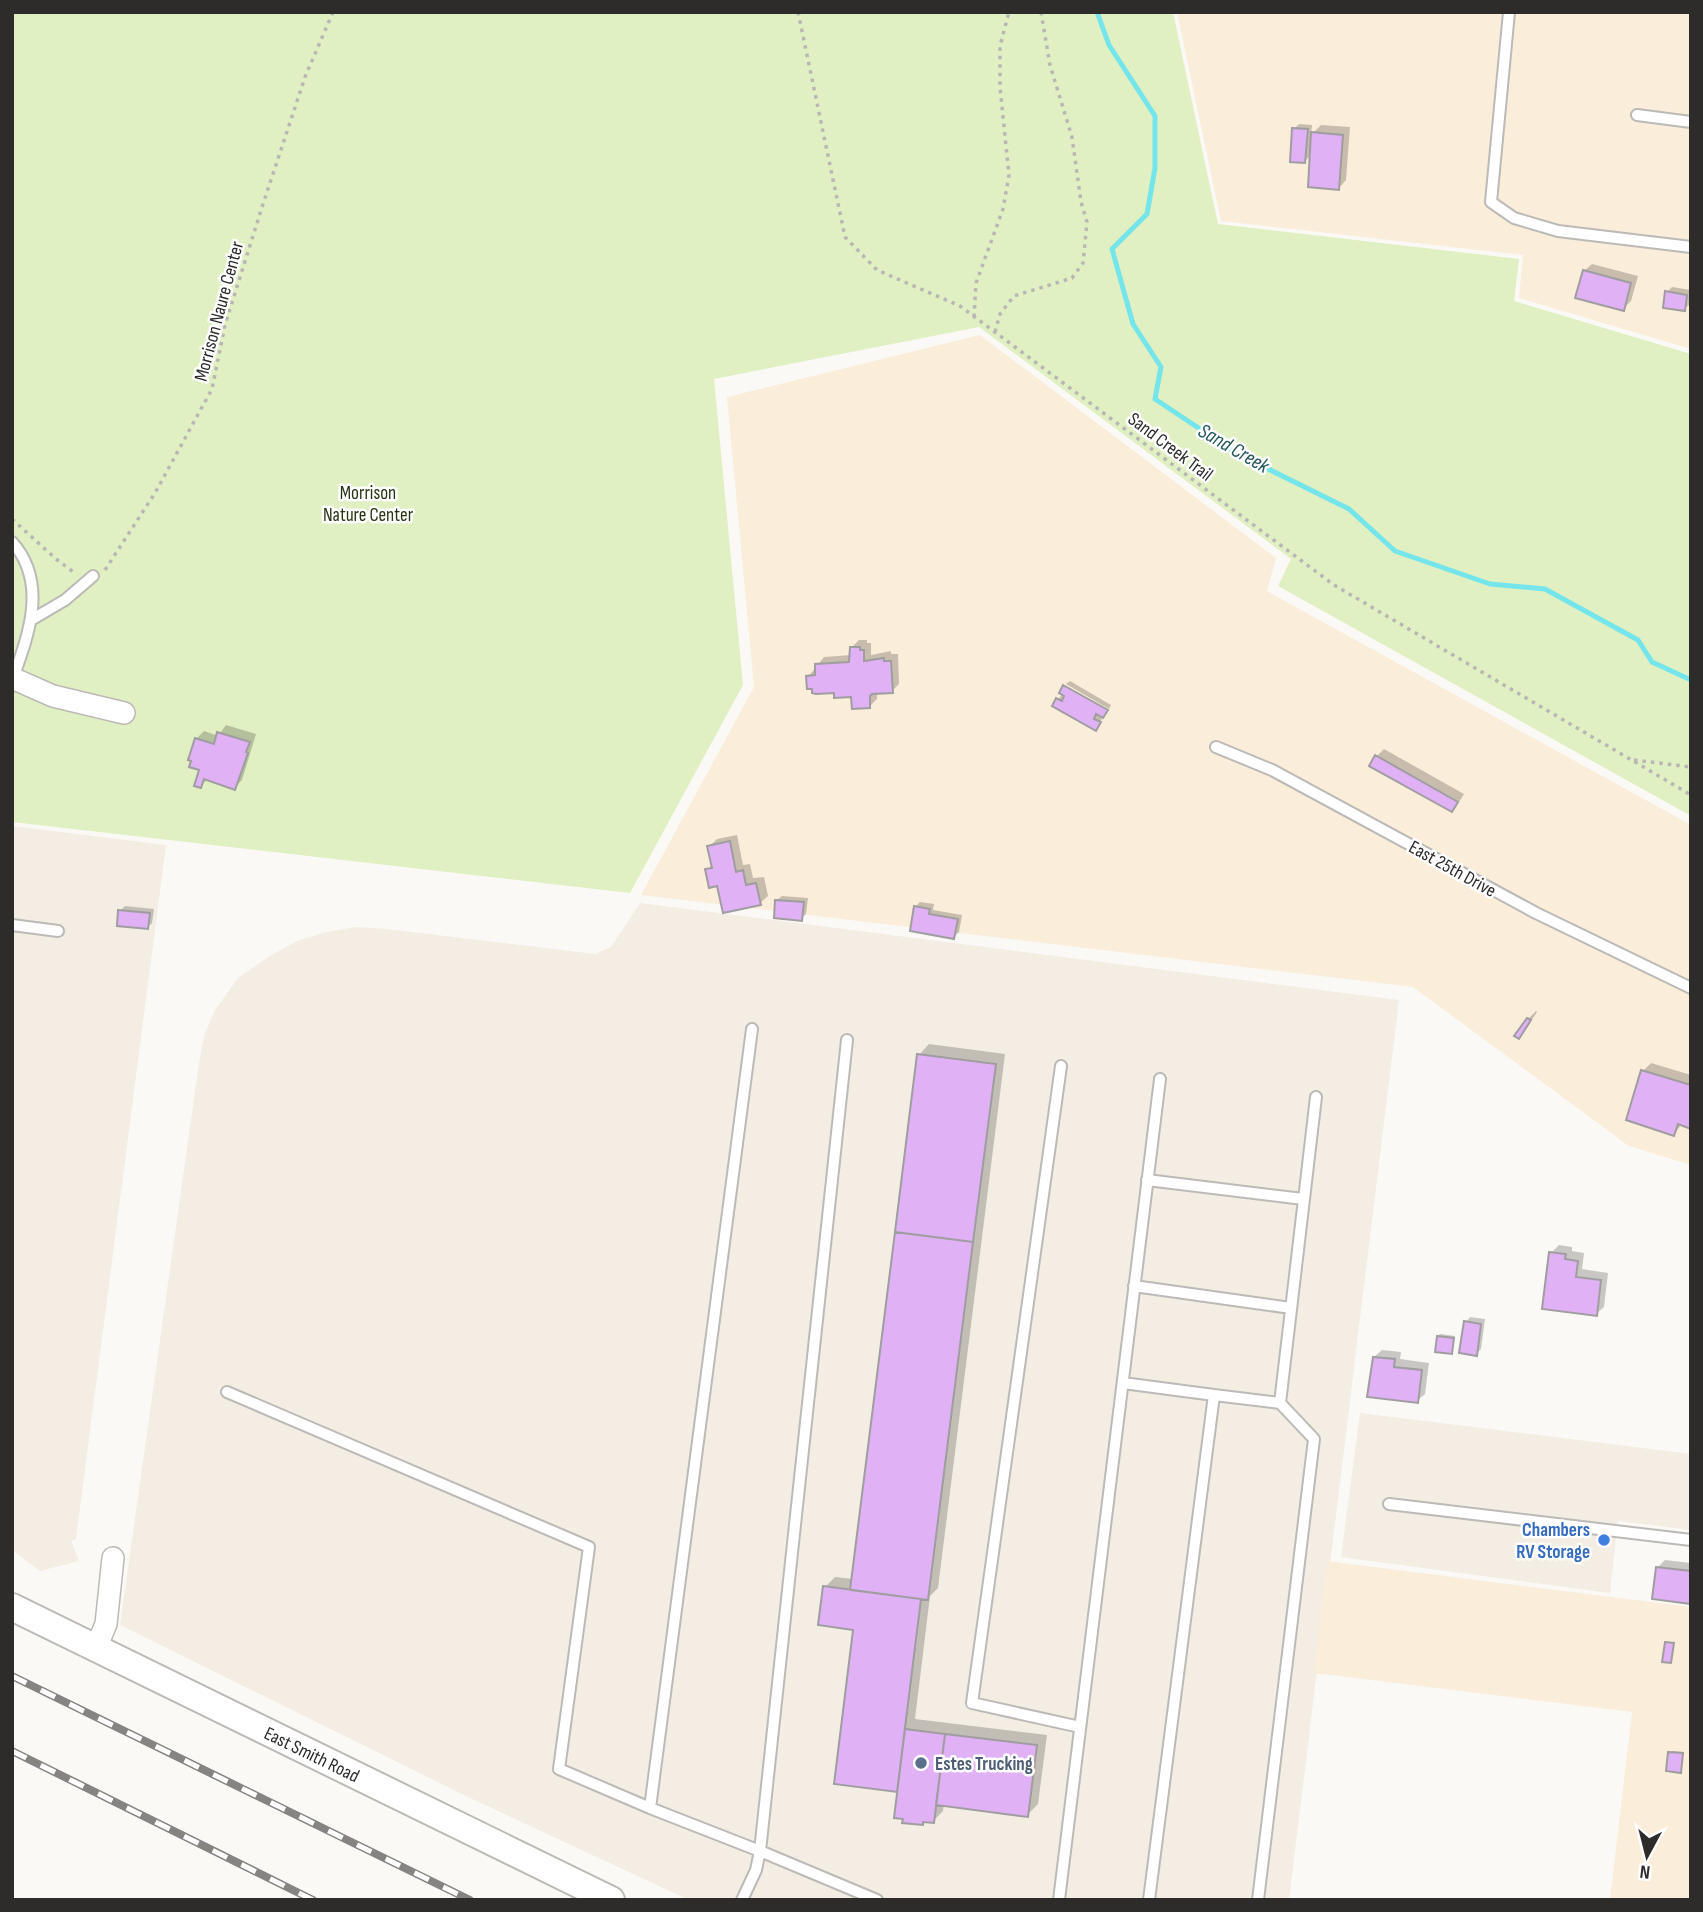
<svg xmlns="http://www.w3.org/2000/svg" width="1703" height="1912" font-family="'Sofia Sans Condensed',sans-serif">
<rect width="100%" height="100%" fill="#fbf9f6"/>
<!-- built -->
<path fill="#f3ede3" d="M 12,826 L 166,845 L 76,1539 L 71,1541 L 79,1561 L 40,1571 L 12,1550 Z
M 640,903 L 1399,1000 L 1289,1900 L 689,1900 L 468,1797 L 120,1625 L 199,1063 L 204,1036 L 215,1010 L 238,978 L 270,956 L 297,941 L 326,932 L 356,927 L 386,929 L 595,954 L 611,947 Z
M 1360,1413 L 1691,1454 L 1691,1530 L 1618,1521 L 1610,1593 L 1341,1557 Z"/>
<!-- industrial -->
<path fill="#faedd9" d="M 1177,12 L 1691,12 L 1691,349 L 1519,298 L 1523,255 L 1221,221 Z
M 980,335 L 1276,558 L 1267,591 L 1691,825 L 1691,1165 L 1629,1146 L 1413,987 L 641,895 L 754,687 L 727,397 Z
M 1327,1561 L 1691,1607 L 1691,1900 L 1610,1900 L 1632,1712 L 1314,1673 Z"/>
<!-- green -->
<path fill="#e0f0c2" d="M 12,12 L 1173,12 L 1218,224 L 1519,259 L 1514,301 L 1691,354 L 1691,816 L 1278,586 L 1291,559 L 979,327 L 714,379 L 743,685 L 630,893 L 12,822 Z"/>
<!-- shadow -->
<path fill="#0003" d="M 1299,124 L 1312,125 L 1311,135 L 1321,125 L 1350,127 L 1346,180 L 1339,188 L 1312,154 L 1305,161 L 1294,129 Z
M 1592,264 L 1638,276 L 1631,301 L 1623,309 L 1584,271 Z
M 1672,287 L 1691,290 L 1689,305 L 1684,309 L 1667,292 Z
M 859,640 L 867,640 L 867,643 L 871,643 L 871,655 L 891,651 L 891,654 L 898,654 L 899,684 L 892,691 L 877,692 L 877,699 L 869,707 L 853,695 L 836,691 L 808,677 L 824,657 L 851,655 L 851,648 Z
M 1070,681 L 1111,705 L 1109,709 L 1066,684 Z
M 1064,687 L 1107,711 L 1096,728 L 1054,705 L 1063,693 Z
M 226,725 L 256,734 L 242,780 L 234,788 L 208,779 L 200,786 L 201,769 L 196,739 L 204,731 L 218,736 Z
M 1384,749 L 1464,794 L 1459,802 L 1452,810 L 1376,757 Z
M 737,835 L 743,865 L 750,864 L 753,878 L 764,877 L 768,896 L 760,903 L 718,884 L 707,870 L 713,864 L 709,847 L 717,839 Z
M 782,896 L 808,898 L 806,914 L 801,919 L 777,900 Z
M 920,902 L 934,904 L 933,910 L 962,915 L 959,932 L 954,937 L 915,907 Z
M 125,906 L 154,909 L 152,923 L 148,927 L 120,911 Z
M 1536,1011 L 1537,1012 L 1526,1029 L 1518,1037 L 1528,1019 Z
M 929,1044 L 1005,1054 L 938,1588 L 930,1596 L 915,1719 L 1047,1735 L 1038,1804 L 1027,1815 L 944,1804 L 943,1811 L 933,1821 L 925,1820 L 922,1823 L 899,1790 L 836,1783 L 855,1628 L 825,1587 L 835,1577 L 853,1579 L 919,1055 Z
M 1651,1063 L 1691,1075 L 1691,1127 L 1682,1124 L 1674,1134 L 1628,1119 L 1643,1071 Z
M 1559,1245 L 1572,1247 L 1572,1251 L 1584,1253 L 1582,1269 L 1608,1273 L 1604,1307 L 1596,1314 L 1551,1253 Z
M 1470,1317 L 1485,1319 L 1481,1349 L 1476,1354 L 1466,1322 Z
M 1440,1334 L 1455,1336 L 1451,1352 L 1438,1336 Z
M 1382,1350 L 1401,1352 L 1400,1359 L 1429,1363 L 1425,1394 L 1417,1401 L 1374,1357 Z
M 1665,1560 L 1691,1563 L 1691,1602 L 1657,1568 Z
M 1672,1751 L 1684,1752 L 1680,1771 L 1670,1752 Z"/>
<g fill="none" stroke-linecap="round" stroke-linejoin="round">
<!-- stream -->
<path stroke="#74e5eb" stroke-width="5" d="M 1097,12 L 1109,45 L 1155,116 L 1155,168 L 1147,214 L 1112,249 L 1133,324 L 1161,367 L 1155,399 L 1236,453 L 1349,509 L 1395,551 L 1490,584 L 1545,589 L 1638,640 L 1652,662 L 1691,680"/>
</g>
<!-- building -->
<path fill="#e0b1f4" stroke="#9f9da0" stroke-width="2" d="M 1292,128 L 1308,129 L 1305,163 L 1290,162 Z
M 1311,132 L 1343,135 L 1339,190 L 1308,187 Z
M 1583,270 L 1631,283 L 1624,311 L 1575,298 Z
M 1665,291 L 1687,295 L 1685,311 L 1663,308 Z
M 850,647 L 860,647 L 860,650 L 864,650 L 864,661 L 884,658 L 884,661 L 891,661 L 893,693 L 872,694 L 870,696 L 870,708 L 852,709 L 851,697 L 834,698 L 834,693 L 816,694 L 812,693 L 812,689 L 807,689 L 806,676 L 815,675 L 815,664 L 849,662 Z
M 1063,685 L 1108,710 L 1103,718 L 1096,714 L 1094,719 L 1101,722 L 1096,731 L 1052,706 L 1056,698 L 1062,701 L 1064,696 L 1059,693 Z
M 217,732 L 250,742 L 246,752 L 248,753 L 235,790 L 204,779 L 201,788 L 194,786 L 199,770 L 189,767 L 191,761 L 188,760 L 195,738 L 214,744 Z
M 1375,755 L 1458,802 L 1452,812 L 1369,766 Z
M 730,841 L 736,872 L 743,870 L 746,885 L 756,883 L 761,905 L 723,913 L 717,886 L 709,888 L 705,869 L 712,868 L 707,846 Z
M 775,900 L 804,902 L 802,921 L 774,918 Z
M 914,906 L 930,909 L 929,914 L 958,919 L 954,939 L 910,931 Z
M 118,910 L 150,913 L 148,929 L 117,926 Z
M 1527,1018 L 1531,1020 L 1519,1039 L 1514,1036 Z
M 917,1054 L 996,1064 L 973,1242 L 895,1232 Z
M 1641,1070 L 1691,1085 L 1691,1129 L 1678,1124 L 1674,1136 L 1626,1120 Z
M 895,1232 L 973,1242 L 928,1600 L 850,1590 Z
M 1549,1252 L 1566,1254 L 1565,1259 L 1578,1261 L 1576,1277 L 1601,1280 L 1597,1316 L 1542,1309 Z
M 1464,1321 L 1481,1324 L 1477,1356 L 1459,1353 Z
M 1437,1336 L 1454,1338 L 1452,1354 L 1435,1352 Z
M 1373,1357 L 1395,1359 L 1394,1367 L 1422,1370 L 1418,1403 L 1367,1397 Z
M 1656,1567 L 1691,1571 L 1691,1604 L 1652,1599 Z
M 823,1586 L 921,1599 L 897,1792 L 834,1784 L 853,1630 L 818,1625 Z
M 1665,1642 L 1674,1643 L 1671,1663 L 1662,1662 Z
M 905,1729 L 945,1734 L 934,1823 L 923,1822 L 923,1825 L 902,1823 L 903,1819 L 894,1818 Z
M 945,1734 L 1037,1745 L 1028,1817 L 936,1805 Z
M 1668,1752 L 1683,1753 L 1681,1773 L 1666,1771 Z"/>
<g fill="none" stroke-linecap="round" stroke-linejoin="round">
<!-- service casing -->
<g stroke="#bcbab7" stroke-width="14">
<path id="service" d="M 1509,12 L 1491,202 L 1514,218 L 1558,231 L 1691,247
M 1637,115 L 1691,122
M 12,542 C 48,582 29,634 13,678
M 31,620 L 65,600 L 93,576
M 1216,747 L 1272,770 L 1536,913 L 1691,988
M 12,925 L 58,931
M 1061,1066 L 972,1703 L 1080,1727
M 1147,1180 L 1303,1199
M 1134,1286 L 1291,1308
M 1123,1383 L 1214,1395 L 1149,1900
M 227,1392 L 589,1547 L 559,1769 L 650,1808 L 760,1851 L 847,1040
M 1214,1395 L 1280,1403 L 1314,1439 L 1258,1900
M 1280,1403 L 1316,1097
M 1389,1504 L 1691,1540
M 650,1808 L 752,1029
M 742,1900 L 756,1870 L 760,1851 L 877,1900
M 1059,1900 L 1160,1079"/>
</g>
<!-- minor casing -->
<g stroke="#bcbab7" stroke-width="24">
<path id="minor" d="M 12,678 L 53,696 L 124,713
M 96,1648 L 106,1624 L 113,1558"/>
</g>
<!-- tertiary casing -->
<g stroke="#bcbab7" stroke-width="30">
<g id="tertiary">
<path id="s1" d="M 12,1607 L 611,1900"/>
</g>
</g>
<!-- path -->
<path stroke="#b9b7b5" stroke-width="3.5" stroke-dasharray="3.5 5" stroke-linecap="butt" d="M 798,12 L 845,237 L 877,270 L 960,306 L 1334,585 L 1691,795
M 974,317 L 976,283 L 1003,209 L 1009,175 L 1000,87 L 1000,46 L 1009,12
M 995,332 L 1000,314 L 1014,296 L 1072,278 L 1083,263 L 1087,222 L 1081,202 L 1072,137 L 1050,65 L 1041,12
M 12,519 L 56,559 L 76,574
M 105,570 L 155,493 L 212,389 L 225,325 L 263,204 L 305,77 L 333,12
M 1634,760 L 1691,767"/>
<!-- service -->
<use href="#service" stroke="#fff" stroke-width="10"/>
<!-- minor -->
<use href="#minor" stroke="#fff" stroke-width="21"/>
<!-- tertiary -->
<use href="#tertiary" stroke="#fff" stroke-width="26"/>
<!-- rail casing -->
<g stroke="#868482" stroke-width="8">
<path id="rail" d="M 12,1676 L 470,1900
M 12,1751 L 313,1900"/>
</g>
<!-- rail -->
<use href="#rail" stroke="#fff" stroke-width="5" stroke-dasharray="16" stroke-linecap="butt"/>
</g>
<!-- markers -->
<circle fill="#3f7fe0" stroke="#fff" stroke-width="2.5" cx="1604" cy="1540" r="7"/>
<circle fill="#5c6f8a" stroke="#fff" stroke-width="2.5" cx="921" cy="1763" r="7"/>
<g text-anchor="middle" stroke-width="5" stroke-linejoin="round" paint-order="stroke">
<!-- street labels -->
<g font-size="19" fill="#2d2c2b" stroke="#fff">
<text transform="translate(218 311) rotate(-75)" y="7">Morrison Naure Center</text>
<text transform="translate(1171 446) rotate(37)" y="7">Sand Creek Trail</text>
<text transform="translate(1453 868) rotate(29)" y="7">East 25th Drive</text>
<text dy="7" stroke="none"><textPath href="#s1" startOffset="334">East Smith Road</textPath></text>
</g>
<!-- park labels -->
<g font-size="19" fill="#293312" stroke="#fff">
<text x="368" y="499">Morrison<tspan x="368" dy="22">Nature Center</tspan></text>
</g>
<!-- shop labels -->
<g font-size="19" font-weight="bold" fill="#366cbe" stroke="#fff" text-anchor="end">
<text x="1590" y="1536">Chambers<tspan x="1590" dy="22">RV Storage</tspan></text>
</g>
<!-- service labels -->
<g font-size="19" font-weight="bold" fill="#4e5e75" stroke="#fff" text-anchor="start">
<text x="935" y="1770">Estes Trucking</text>
</g>
<!-- water labels -->
<g font-size="21" font-style="italic" fill="#255759" stroke="#fff">
<text transform="translate(1234 448) rotate(30)" y="7">Sand Creek</text>
</g>
</g>
<!-- border -->
<rect width="1703" height="1912" fill="none" stroke="#2d2c2b" stroke-width="28"/>
<!-- north arrow -->
<g transform="translate(1647 1856) rotate(187)" stroke="#ffffff" stroke-width="5" paint-order="stroke">
<path d="M0-5L12 26L0 18L-12 26Z" fill="#2d2c2b"/>
<text y="-10" font-size="19" font-weight="bold" text-anchor="middle" fill="#2d2c2b">N</text>
</g>
</svg>
